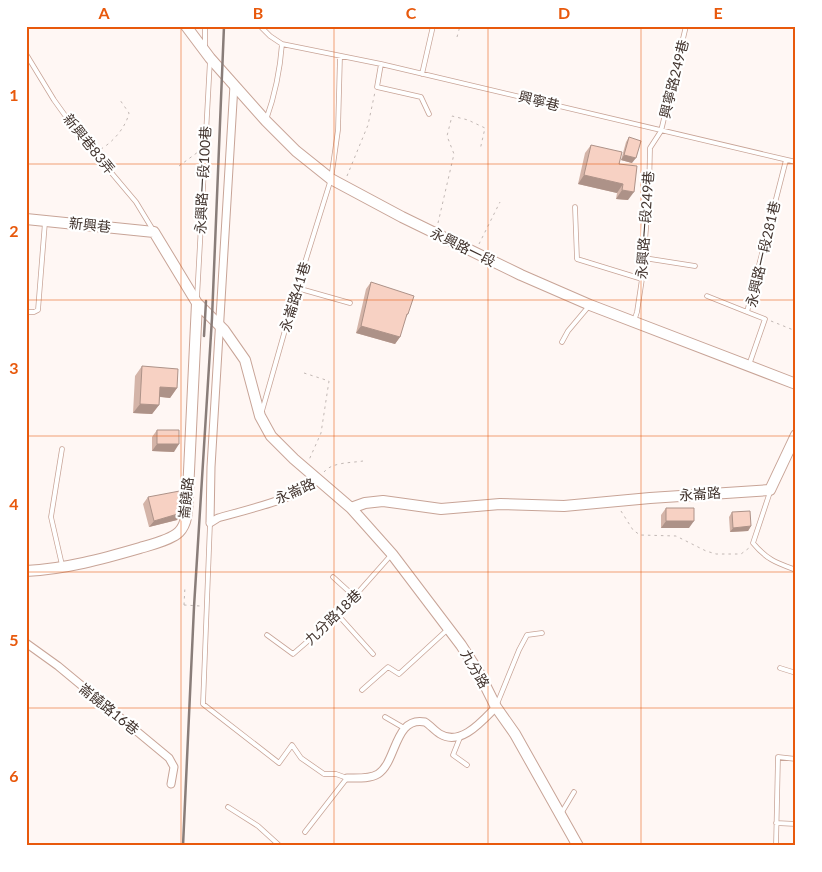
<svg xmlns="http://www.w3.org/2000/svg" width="822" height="872" font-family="Lato,'Noto Sans TC',sans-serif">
<rect width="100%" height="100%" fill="#fff7f4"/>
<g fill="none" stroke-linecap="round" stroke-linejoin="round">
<!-- lane casing -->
<g stroke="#c8a497" stroke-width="5.5">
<path id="lane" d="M 260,26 L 270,36 L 282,44 L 381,64 L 796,162
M 205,46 L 205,26
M 26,54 L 54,100 L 77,132 L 136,202 L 153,230
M 381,64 L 377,87 L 421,97 L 429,114
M 422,74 L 433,26
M 266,120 C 275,95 280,71 282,44
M 575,207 L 577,259 L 642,279
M 644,258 L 695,266
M 297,288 L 350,303
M 707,296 L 747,312
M 197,298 L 210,60
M 26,312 L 34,312 L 38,310 L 45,222
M 634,321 L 637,312 L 642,279 L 649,191 L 650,148 L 661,131 L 686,26
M 562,342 L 568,331 L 589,306
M 749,365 L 765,319 L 747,312 L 786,160
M 262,411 L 297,288 L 331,179 L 338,130 L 340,56
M 770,492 L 753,543 C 767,560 777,563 796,570
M 210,523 L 203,704 L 279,763 L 292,745 L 301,758 L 324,774 L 336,774 L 347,778 L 305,832
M 62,565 L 51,517 L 62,449
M 333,577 L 355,597
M 338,615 L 373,654
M 267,635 L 293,654 L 338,615 L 392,554
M 780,668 L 796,673
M 362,690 L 388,667 L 399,674 L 447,630
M 497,704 L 519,650 L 527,635 L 542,633
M 385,717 L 404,728
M 461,735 L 453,755 L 467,765
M 228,807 L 258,826 L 280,846
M 562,812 L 574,792
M 776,823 L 796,824
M 776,846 L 778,757 L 796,759"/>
</g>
<!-- street casing -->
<g stroke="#c8a497" stroke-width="9">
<path id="street" d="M 210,523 L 211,467 L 234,85
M 210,523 L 218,518 C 242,511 303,497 318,479
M 26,643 L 58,666 L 169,758 L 174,767 L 171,784
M 347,778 C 357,778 370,779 378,774 C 397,762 394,716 425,722 C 430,725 435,731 440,734 C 461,747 483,720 496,707"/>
</g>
<!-- secondary casing -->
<g stroke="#c8a497" stroke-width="12">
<path id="secondary" d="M 186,26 L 210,58 L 266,121 L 296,151 L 331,179 L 402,217 L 521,275 L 590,305 L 796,384
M 26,219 L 154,232 L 197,303 L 224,330 L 245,360 L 260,416 L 271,436 L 294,459 L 351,508 L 368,527 L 392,554 L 461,645 L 479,673 L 496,707 L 515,734 L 578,846
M 351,508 L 365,503 L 383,501 L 441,509 L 500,504 L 564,506 L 650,498 L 770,490 L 796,435
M 26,571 C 66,569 102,559 140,548 C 150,545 171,540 179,532 C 189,522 187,504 188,492 L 197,303"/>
</g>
<!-- path -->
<path stroke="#c2b8b4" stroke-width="1" stroke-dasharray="2.5 4" stroke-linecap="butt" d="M 457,37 L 460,26
M 101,149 C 113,142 126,127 129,113 L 120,100
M 179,166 L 198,152
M 347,176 L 368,125 L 375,92
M 438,223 L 454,154 L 447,136 L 452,116 L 468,120 L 485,128 L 480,150
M 479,244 L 500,202
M 771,321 L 796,331
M 304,373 L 329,381 L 321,433 L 309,460
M 324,472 C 332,462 351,463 363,461
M 621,511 L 633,530 L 640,535 L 676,536 L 706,551 L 716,554 L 741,554 L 749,548
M 184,605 L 185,586"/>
<!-- lane -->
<use href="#lane" stroke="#fff" stroke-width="4"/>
<!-- street -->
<use href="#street" stroke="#fff" stroke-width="7"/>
<!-- secondary -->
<use href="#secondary" stroke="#fff" stroke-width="10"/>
<!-- rail -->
<path stroke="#897d79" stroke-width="2.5" d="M 204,336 L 206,301
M 183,846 L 194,607 L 212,318 L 224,26"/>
<!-- path-bridge -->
<path stroke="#c2b8b4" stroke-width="1" stroke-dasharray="2.5 4" stroke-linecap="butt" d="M 184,605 L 200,606"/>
</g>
<!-- wall -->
<path fill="#d4b4a8" d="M 629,137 L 632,163 L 621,160 L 626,142 Z
M 591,145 L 619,164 L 628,200 L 616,199 L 617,193 L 578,184 L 585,153 Z
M 371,282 L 408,314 L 405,319 L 400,337 L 395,344 L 356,333 L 366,289 Z
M 142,366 L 177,388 L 170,398 L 160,397 L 159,405 L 152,414 L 133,413 L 135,376 Z
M 157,430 L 174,452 L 152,451 L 152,437 Z
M 148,497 L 181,513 L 177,520 L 149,527 L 143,504 Z
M 666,508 L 689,528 L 661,528 L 661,515 Z
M 732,512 L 751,526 L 748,531 L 730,532 L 729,517 Z"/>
<!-- shaded-wall -->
<path fill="#ad9288" d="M 624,155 L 636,158 L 632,163 L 621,160 Z
M 584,175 L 623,184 L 617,193 L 578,184 Z
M 622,190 L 634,192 L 628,200 L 616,199 Z
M 361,326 L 400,337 L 395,344 L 356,333 Z
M 160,387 L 177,388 L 170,398 L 154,396 Z
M 140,404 L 159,405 L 152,414 L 133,413 Z
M 157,444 L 179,444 L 174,452 L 152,451 Z
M 181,513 L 177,520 L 149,527 L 154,521 Z
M 666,521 L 694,521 L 689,528 L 661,528 Z
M 751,526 L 748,531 L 730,532 L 733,528 Z"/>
<!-- building -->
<path fill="#f7d1c3" stroke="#ad9288" d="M 629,137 L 641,141 L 636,158 L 624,155 Z
M 591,145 L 622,152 L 619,164 L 637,166 L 634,192 L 622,190 L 623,184 L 584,175 Z
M 371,282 L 414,296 L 408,314 L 407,314 L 400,337 L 361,326 Z
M 142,366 L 178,369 L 177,388 L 160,387 L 159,405 L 140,404 Z
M 157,430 L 179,430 L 179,444 L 157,444 Z
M 185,490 L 181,513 L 154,521 L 148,497 Z
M 666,508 L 694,508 L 694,521 L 666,521 Z
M 750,511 L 751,526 L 733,528 L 732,512 Z"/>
<!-- grid -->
<path fill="none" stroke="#e8590c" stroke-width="1" stroke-opacity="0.55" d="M 181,26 L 181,846M 334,26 L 334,846M 488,26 L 488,846M 641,26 L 641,846M 26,164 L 796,164M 26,300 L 796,300M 26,436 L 796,436M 26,572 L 796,572M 26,708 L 796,708"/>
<g text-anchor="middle" stroke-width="4.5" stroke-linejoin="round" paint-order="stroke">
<!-- street labels -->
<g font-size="14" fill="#41332d" stroke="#fff">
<text transform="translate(674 79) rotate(-76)" y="5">興寧路249巷</text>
<text transform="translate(539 101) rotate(14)" y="5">興寧巷</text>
<text transform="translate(89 144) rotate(51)" y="5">新興巷83弄</text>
<text transform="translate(203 180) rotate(-87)" y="5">永興路一段100巷</text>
<text transform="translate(90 225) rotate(6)" y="5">新興巷</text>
<text transform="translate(645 225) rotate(-86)" y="5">永興路一段249巷</text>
<text transform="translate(463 247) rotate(26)" y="5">永興路一段</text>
<text transform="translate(763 254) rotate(-77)" y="5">永興路一段281巷</text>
<text transform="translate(295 297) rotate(-73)" y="5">永崙路41巷</text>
<text transform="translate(295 491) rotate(-24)" y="5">永崙路</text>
<text transform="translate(700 494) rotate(-4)" y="5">永崙路</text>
<text transform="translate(186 498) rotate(-84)" y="5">崙饒路</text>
<text transform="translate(333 617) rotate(-44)" y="5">九分路18巷</text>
<text transform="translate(475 669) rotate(60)" y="5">九分路</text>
<text transform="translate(109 709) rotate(39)" y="5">崙饒路16巷</text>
</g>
</g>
<!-- border -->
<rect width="822" height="872" fill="none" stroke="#ffffff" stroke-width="55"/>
<rect x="28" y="28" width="766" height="816" fill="none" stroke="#e8590c" stroke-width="2"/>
<g font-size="16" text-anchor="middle" font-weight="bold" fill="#e8590c">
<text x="104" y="19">A</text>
<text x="258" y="19">B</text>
<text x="411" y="19">C</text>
<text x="564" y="19">D</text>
<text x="718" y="19">E</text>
<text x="14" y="101">1</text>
<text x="14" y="237">2</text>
<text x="14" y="374">3</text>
<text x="14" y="510">4</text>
<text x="14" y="646">5</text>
<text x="14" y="782">6</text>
</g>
</svg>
